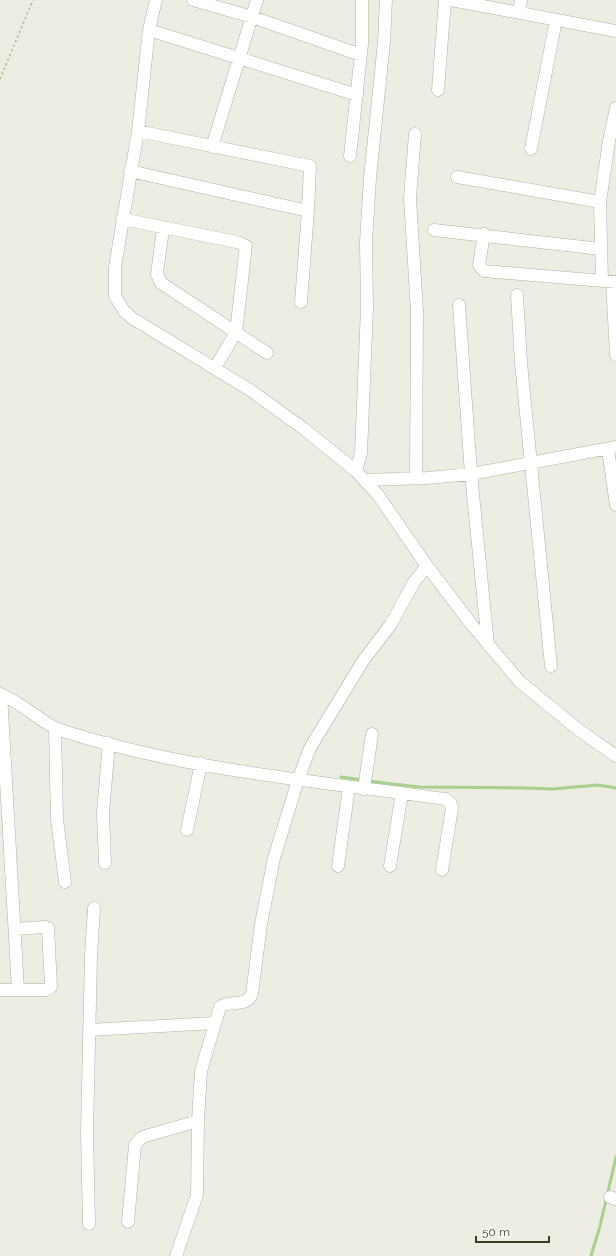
<svg xmlns="http://www.w3.org/2000/svg" width="616" height="1256" font-family="Raleway,sans-serif">
<rect width="100%" height="100%" fill="#edede4"/>
<g fill="none" stroke-linecap="round" stroke-linejoin="round">
<!-- stream -->
<path stroke="#a7d18d" stroke-width="3" d="M 341,777 L 363,780
M 368,781 L 419,787 L 526,788 L 552,789 L 598,785 L 616,788
M 591,1256 L 600,1226 L 616,1157"/>
<!-- minor casing -->
<g stroke="#b0b2a2" stroke-width="13">
<path id="minor" d="M 156,0 L 149,30 L 138,131 L 115,267 L 115,296 L 124,311 L 132,318 L 253,392 L 304,429 L 356,471 L 378,495 L 427,566 L 472,625 L 520,682 L 579,730 L 616,756
M 193,0 L 252,17 L 361,55
M 451,0 L 616,31
M 519,13 L 521,0
M 149,30 L 357,95
M 438,90 L 445,0
M 138,131 L 310,166 L 308,211 L 301,302
M 415,134 L 410,198 L 417,311 L 416,479
M 212,147 L 257,0
M 531,149 L 556,20
M 350,156 L 362,44 L 362,0
M 130,171 L 308,211
M 457,177 L 600,202
M 122,219 L 237,242 L 246,246 L 236,332 L 215,368
M 163,229 L 157,274 L 161,283 L 267,353
M 434,230 L 601,249
M 484,234 L 479,265 L 484,271 L 616,282
M 602,281 L 600,202 L 609,141 L 616,108
M 612,282 L 616,355
M 517,295 L 521,363 L 551,666
M 459,305 L 471,474 L 488,645
M 608,449 L 616,505
M 356,471 L 361,453 L 367,308 L 366,242 L 370,178 L 384,42 L 386,0
M 366,480 L 427,478 L 471,474 L 616,447
M 0,694 C 21,702 37,719 57,729 C 182,770 316,781 445,799 L 450,802 L 452,808 L 442,870
M 1,694 L 18,990
M 55,728 L 57,819 L 65,882
M 364,789 L 372,734
M 187,830 L 201,763
M 105,863 L 103,813 L 109,743
M 338,866 L 349,787
M 390,866 L 402,793
M 0,990 L 46,990 L 51,987 L 48,928 L 45,927 L 15,929
M 89,1030 L 215,1023
M 610,1197 L 616,1199
M 128,1222 L 135,1145 L 142,1137 L 198,1121
M 89,1224 L 87,1133 L 91,956 L 94,908
M 176,1256 L 197,1195 L 198,1121 L 201,1071 L 220,1007 C 230,999 246,1008 252,994 L 261,924 L 274,858 L 298,780 L 310,748 L 363,661 L 391,624 L 414,582 L 427,566"/>
</g>
<!-- path -->
<path stroke="#aab084" stroke-width="1.5" stroke-dasharray="2 3" stroke-linecap="butt" d="M 0,79 L 33,0"/>
<!-- minor -->
<use href="#minor" stroke="#fff" stroke-width="12"/>
</g>
<!-- scale -->
<path d="M476 1236v6h73v-6" fill="none" stroke="#393f23" stroke-width="2"/>
<text x="482" y="1236" font-size="12" fill="#393f23" stroke="#f9f9f4" stroke-width="3" paint-order="stroke">50 m</text>
</svg>
